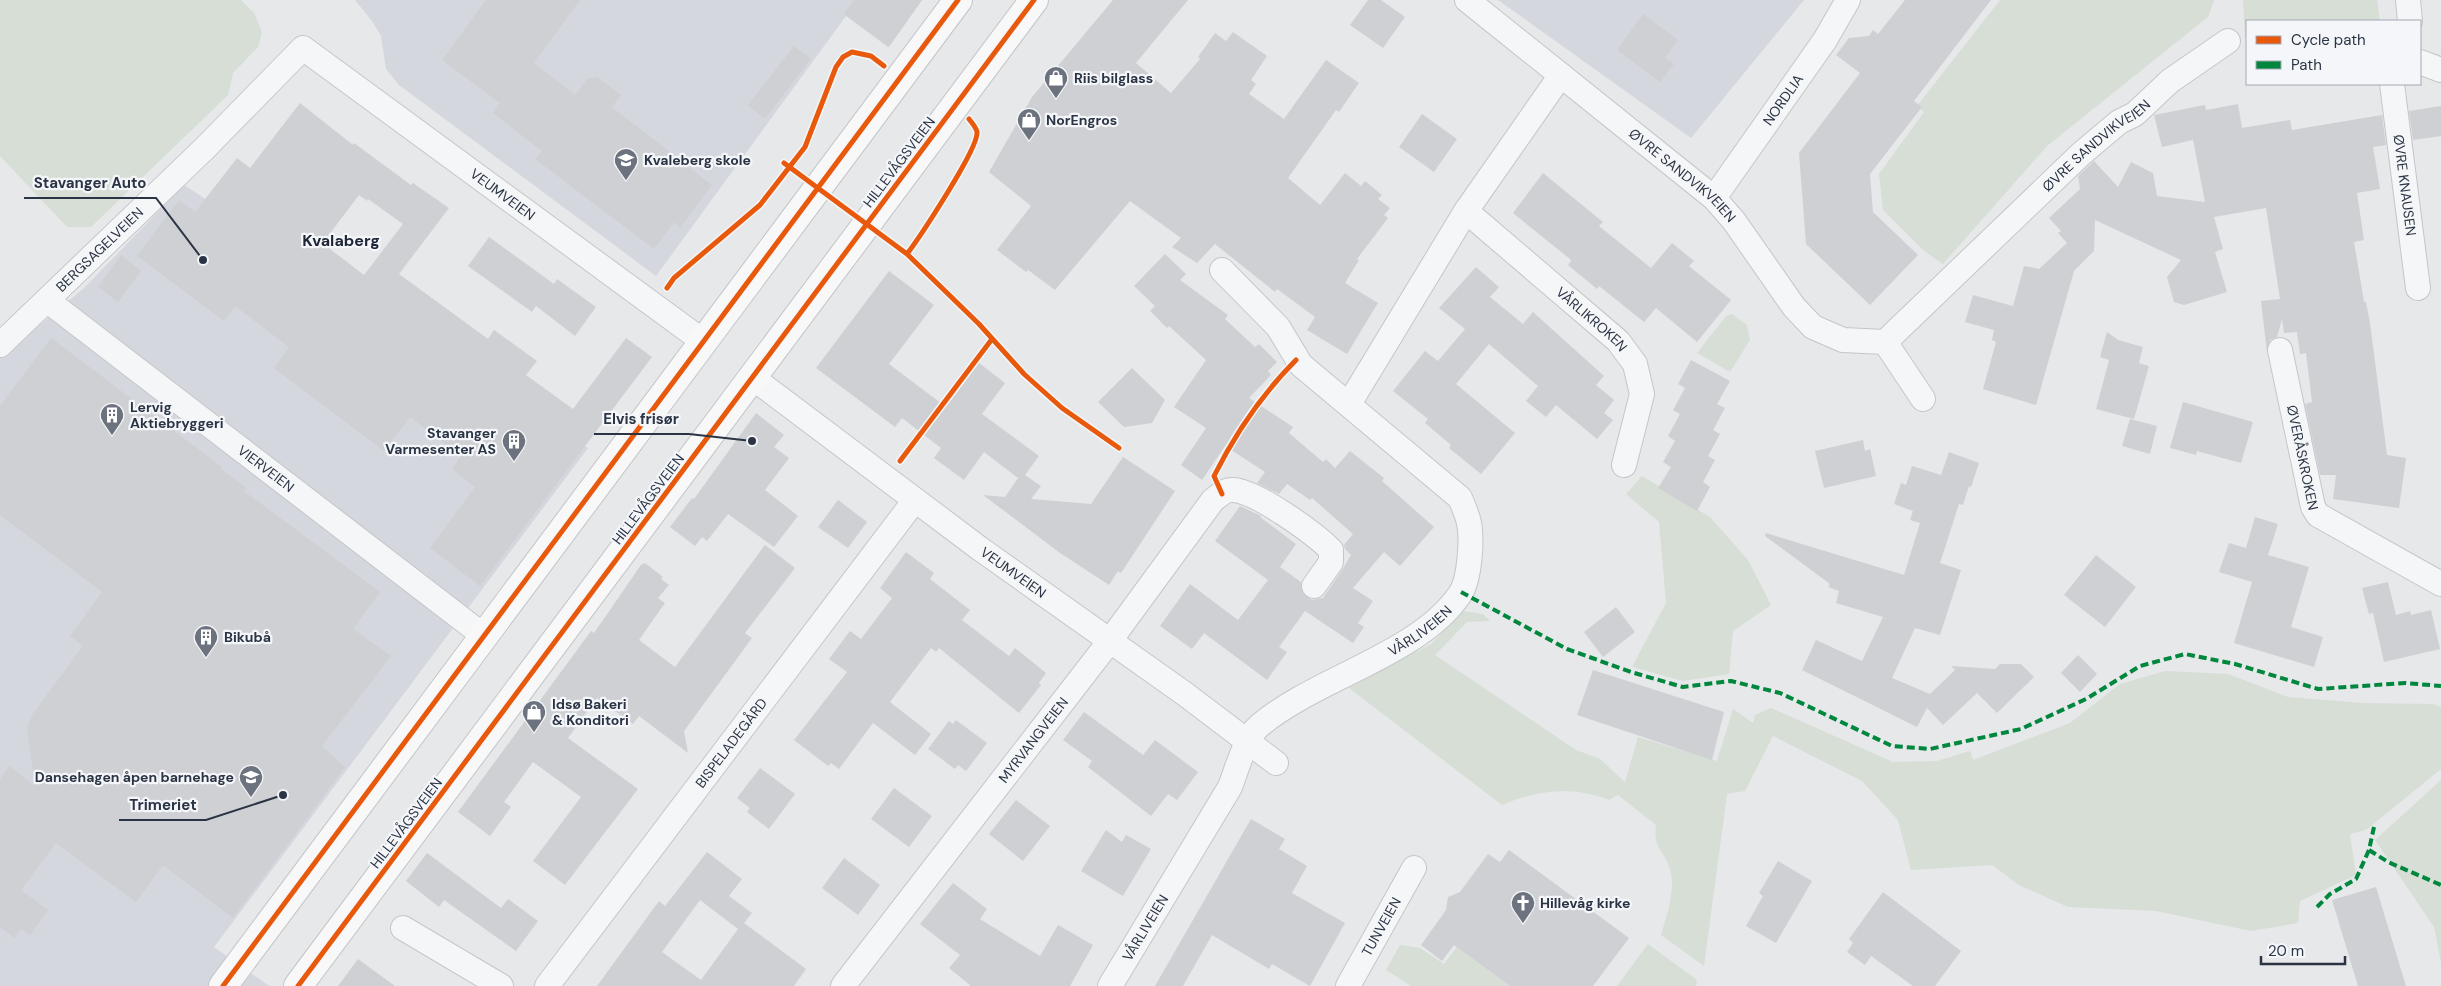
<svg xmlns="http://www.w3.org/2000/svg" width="2441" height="986" font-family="'DM Sans',sans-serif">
<rect width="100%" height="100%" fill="#e6e8ea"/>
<!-- built -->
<path fill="#d4d7dd" d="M 355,0 L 922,0 L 888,47 L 846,16 L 656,276 L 399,85 L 386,69 L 381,36 L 372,21 Z
M 1498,0 L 1804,0 L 1691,138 Z
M 184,185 L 588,448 L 214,947 L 269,986 L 0,986 L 0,358 L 84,288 Z"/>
<!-- green -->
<path fill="#d6ded6" d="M 0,0 L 241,0 L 254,13 L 262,32 L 258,47 L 233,73 L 228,95 L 91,227 L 67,227 L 0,156 Z
M 2000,0 L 2214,0 L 2208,17 L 2047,146 L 1943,264 L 1924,251 L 1883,210 L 1879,174 L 1924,112 L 1917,106 Z
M 2243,0 L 2377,0 L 2380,21 L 2247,21 L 2247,39 L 2245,38 Z
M 1732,314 L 1747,325 L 1750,340 L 1730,372 L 1697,353 L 1726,316 Z
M 1642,476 L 1710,517 L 1748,560 L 1771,605 L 1733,631 L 1729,674 L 1683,681 L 1632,667 L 1666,603 L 1659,522 L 1626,494 Z
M 1463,611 L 1483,614 L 1490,621 L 1467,622 L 1435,655 L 1576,750 L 1600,759 L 1625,782 L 1638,737 L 1717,761 L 1733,709 L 1753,723 L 1755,715 L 1771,708 L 1893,762 L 1937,761 L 1970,751 L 1973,760 L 2070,723 L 2120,684 L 2165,671 L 2228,674 L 2288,697 L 2363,703 L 2434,704 L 2441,707 L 2441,769 L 2366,830 L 2350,834 L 2356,875 L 2300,901 L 2298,923 L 2251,931 L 2156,911 L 2068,907 L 2019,885 L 1992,865 L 1911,870 L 1898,820 L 1862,781 L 1773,736 L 1745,791 L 1727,794 L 1704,966 L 1661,935 C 1667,914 1676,891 1670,869 C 1664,849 1653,849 1656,825 L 1618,795 L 1609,800 C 1571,785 1539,790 1502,805 L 1349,688 L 1431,644 Z
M 2441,780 L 2441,962 L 2434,927 L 2375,840 Z
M 1648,944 L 1697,980 L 1696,986 L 1617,986 Z
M 1400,945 L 1420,948 L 1444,964 L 1457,947 L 1510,986 L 1411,986 L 1386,970 Z"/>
<!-- building -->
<path fill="#ced0d3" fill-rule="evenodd" d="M 486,0 L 580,0 L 534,63 L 575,95 L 587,79 L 597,77 L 621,95 L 612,107 L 712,185 L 680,228 L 674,222 L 654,249 L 535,159 L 542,151 L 493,113 L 500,103 L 442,60 Z
M 854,0 L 922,0 L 889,47 L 844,14 Z
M 1113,0 L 1188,0 L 1136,63 L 1171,93 L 1200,59 L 1198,57 L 1215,33 L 1226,41 L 1233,32 L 1267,56 L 1251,80 L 1256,84 L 1249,94 L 1284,119 L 1326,60 L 1359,83 L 1339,112 L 1336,110 L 1288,178 L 1320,205 L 1345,173 L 1361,186 L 1365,181 L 1382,195 L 1378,199 L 1390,208 L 1384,215 L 1388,218 L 1357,259 L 1359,260 L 1345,283 L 1378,303 L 1347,354 L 1307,330 L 1315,317 L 1277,289 L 1275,292 L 1215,244 L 1197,263 L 1172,247 L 1181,238 L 1130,201 L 1055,290 L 1028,270 L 1026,272 L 997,250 L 1031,206 L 989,172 L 1032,97 Z
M 1368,0 L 1381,0 L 1405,17 L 1383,48 L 1350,25 Z
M 1905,0 L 1991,0 L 1914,101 L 1922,107 L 1870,174 L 1873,212 L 1918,255 L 1870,305 L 1806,244 L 1799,153 L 1860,73 L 1836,55 L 1849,38 L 1869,36 L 1873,30 L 1878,34 Z
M 1643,14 L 1678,40 L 1665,58 L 1674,64 L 1660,82 L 1617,50 Z
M 794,46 L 811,59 L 765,119 L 748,105 Z
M 300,103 L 353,145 L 354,143 L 411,185 L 413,183 L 449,208 L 399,274 L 488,339 L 494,330 L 537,361 L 526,375 L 573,409 L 626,338 L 652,357 L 480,586 L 430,548 L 475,487 L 452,469 L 461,456 L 410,417 L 384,451 L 274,368 L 289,347 L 235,306 L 224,321 L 137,256 L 179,200 L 195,212 L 237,158 L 250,168 ZM 359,195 L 367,201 L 368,199 L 403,224 L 364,275 L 330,249 L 332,245 L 325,240 Z
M 2238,104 L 2242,128 L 2290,120 L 2292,130 L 2382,115 L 2386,145 L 2373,147 L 2380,189 L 2357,193 L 2364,240 L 2354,242 L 2364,302 L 2366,302 L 2370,323 L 2387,455 L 2406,458 L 2399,508 L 2333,499 L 2336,475 L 2320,475 L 2305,404 L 2312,402 L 2306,353 L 2300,354 L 2297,332 L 2284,333 L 2282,319 L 2277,337 L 2270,340 L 2267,352 L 2261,301 L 2280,299 L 2266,208 L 2214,217 L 2223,249 L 2215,252 L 2227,292 L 2184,305 L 2174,302 L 2167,277 L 2181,260 L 2095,220 L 2094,251 L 2074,271 L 2036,405 L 1983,389 L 1996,342 L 1992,340 L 1994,330 L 1965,322 L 1973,295 L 2013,306 L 2024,266 L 2039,269 L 2067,243 L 2058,233 L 2061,231 L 2049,218 L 2080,189 L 2078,176 L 2094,161 L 2118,187 L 2131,162 L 2153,173 L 2157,196 L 2205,202 L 2193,140 L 2162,147 L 2154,115 L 2205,105 L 2206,110 Z
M 2441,106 L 2441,136 L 2413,140 L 2409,111 Z
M 1422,114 L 1457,139 L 1434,172 L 1399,147 Z
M 1543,173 L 1603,222 L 1599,226 L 1651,268 L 1672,243 L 1694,261 L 1689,266 L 1731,300 L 1697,342 L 1656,308 L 1644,322 L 1599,286 L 1597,289 L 1568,265 L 1571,261 L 1570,259 L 1513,213 Z
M 489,237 L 554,284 L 557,279 L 596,307 L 575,336 L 536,306 L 532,312 L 468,266 Z
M 1165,254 L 1186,274 L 1180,280 L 1228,315 L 1225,319 L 1255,347 L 1259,344 L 1277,362 L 1268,371 L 1271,375 L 1249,398 L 1293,427 L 1289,433 L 1323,462 L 1326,459 L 1335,468 L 1350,451 L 1384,478 L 1382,481 L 1434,527 L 1400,566 L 1384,552 L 1353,588 L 1373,601 L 1358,623 L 1364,627 L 1353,643 L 1305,611 L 1279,647 L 1287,652 L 1267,680 L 1204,633 L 1192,649 L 1160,626 L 1190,584 L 1238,620 L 1268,580 L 1215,541 L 1240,506 L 1261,516 L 1260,517 L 1296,544 L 1280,567 L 1301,582 L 1302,592 L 1312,600 L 1323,598 L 1342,570 L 1351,555 L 1345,549 L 1344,545 L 1353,534 L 1312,498 L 1310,500 L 1287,484 L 1279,494 L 1257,483 L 1265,472 L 1225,446 L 1202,480 L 1181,465 L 1206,428 L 1174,407 L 1206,360 L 1169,326 L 1167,328 L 1150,311 L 1155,306 L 1134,286 Z
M 121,255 L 141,271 L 118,302 L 98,287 Z
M 1476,267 L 1499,287 L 1490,297 L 1523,324 L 1533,312 L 1604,376 L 1596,385 L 1614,400 L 1604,413 L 1613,420 L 1597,439 L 1556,405 L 1546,417 L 1526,401 L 1538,386 L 1489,344 L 1456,384 L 1515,433 L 1481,474 L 1449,448 L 1451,445 L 1425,423 L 1428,419 L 1393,391 L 1425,351 L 1438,361 L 1465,329 L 1439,308 Z
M 889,271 L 934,305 L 889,364 L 946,407 L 979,363 L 1005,383 L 982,414 L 1039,456 L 1025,475 L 1041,486 L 1031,499 L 1091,504 L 1123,457 L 1175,491 L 1121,573 L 1118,571 L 1109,585 L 1060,553 L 983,495 L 1005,497 L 1018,478 L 984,452 L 964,480 L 934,458 L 941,448 L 902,418 L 895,427 L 816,368 Z
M 2107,332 L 2118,340 L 2143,347 L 2139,363 L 2149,366 L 2134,419 L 2096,409 L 2109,360 L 2100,357 Z
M 51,338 L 222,467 L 221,469 L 246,488 L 244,491 L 380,592 L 353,629 L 391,656 L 322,746 L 345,767 L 233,918 L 163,865 L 136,902 L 56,843 L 21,890 L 48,910 L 30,935 L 21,929 L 14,938 L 0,927 L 0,779 L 9,766 L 35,786 L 27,729 L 32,715 L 83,646 L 70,636 L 102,592 L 0,515 L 0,406 Z
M 1691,360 L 1730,381 L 1717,404 L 1725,408 L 1713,430 L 1720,434 L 1708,456 L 1715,460 L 1703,482 L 1710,487 L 1697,511 L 1658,488 L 1671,467 L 1663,462 L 1675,441 L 1668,436 L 1680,414 L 1673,410 L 1685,388 L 1678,384 Z
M 1132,368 L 1165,400 L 1152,423 L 1124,427 L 1098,402 Z
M 2183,402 L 2253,422 L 2241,463 L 2197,451 L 2196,455 L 2170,448 Z
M 756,413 L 784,435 L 774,447 L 789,458 L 765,490 L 798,516 L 774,547 L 728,514 L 707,541 L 702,537 L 695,546 L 670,527 L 692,498 L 694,499 Z
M 2130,419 L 2157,426 L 2150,454 L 2122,446 Z
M 1863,440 L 1865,451 L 1870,449 L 1876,476 L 1824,488 L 1815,451 Z
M 1949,452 L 1979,463 L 1971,487 L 1969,486 L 1963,505 L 1959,504 L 1940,563 L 1961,570 L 1940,635 L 1915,628 L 1892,678 L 1930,694 L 1955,670 L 1951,666 L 1995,669 L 2000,664 L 2021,664 L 2034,677 L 1997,713 L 1977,693 L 1943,725 L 1927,708 L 1917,727 L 1802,670 L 1816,640 L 1862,661 L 1883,617 L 1836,603 L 1839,591 L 1828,587 L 1830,584 L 1765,536 L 1766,533 L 1904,575 L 1920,523 L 1910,520 L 1913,511 L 1894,504 L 1901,483 L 1906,485 L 1912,466 L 1941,475 Z
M 838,500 L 867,522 L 848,548 L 818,527 Z
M 2255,517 L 2278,524 L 2268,555 L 2309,567 L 2291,627 L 2323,637 L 2314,667 L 2234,643 L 2252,582 L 2219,572 L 2229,543 L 2246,548 Z
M 765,545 L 795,568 L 745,633 L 752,638 L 684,731 L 688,753 L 639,716 L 633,724 L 597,698 L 568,738 L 638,789 L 565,885 L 533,861 L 581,797 L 533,762 L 504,802 L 511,807 L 490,836 L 458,812 L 591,631 L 594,633 L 641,565 L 645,563 L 663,577 L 661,579 L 669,585 L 658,598 L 665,603 L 639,640 L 675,667 Z
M 906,552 L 934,573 L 930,579 L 970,610 L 962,620 L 1009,656 L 1015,648 L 1046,673 L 1039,683 L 1041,685 L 1019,713 L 939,648 L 936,652 L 931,648 L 890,702 L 931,734 L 915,755 L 873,723 L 839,769 L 831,763 L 828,766 L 794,740 L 847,672 L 829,659 L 850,631 L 861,639 L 892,598 L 880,588 Z
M 2096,555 L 2136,587 L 2105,627 L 2064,595 Z
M 2388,582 L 2396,615 L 2410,611 L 2411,615 L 2431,610 L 2440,649 L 2384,662 L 2373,613 L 2369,614 L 2362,588 Z
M 1616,607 L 1635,632 L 1603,657 L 1584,632 Z
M 2078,655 L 2097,674 L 2080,692 L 2061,673 Z
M 1593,670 L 1724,712 L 1712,760 L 1577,715 Z
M 1084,712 L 1143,755 L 1155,740 L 1198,772 L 1177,800 L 1168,794 L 1151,816 L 1088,767 L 1092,761 L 1063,740 Z
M 956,720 L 987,743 L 966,771 L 958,765 L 955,769 L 928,749 L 949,721 L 953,724 Z
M 760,768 L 795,794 L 769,829 L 747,812 L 750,808 L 737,798 Z
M 894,788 L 932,816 L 909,847 L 871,819 Z
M 1016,800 L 1050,826 L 1023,861 L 989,834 Z
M 1251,819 L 1285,839 L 1279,849 L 1307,866 L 1292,893 L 1345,923 L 1310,986 L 1272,964 L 1269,969 L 1212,935 L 1183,986 L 1155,986 Z
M 1106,830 L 1122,842 L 1126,835 L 1151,849 L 1123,896 L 1081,871 Z
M 1509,850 L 1629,938 L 1593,986 L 1510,986 L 1454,945 L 1442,961 L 1421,945 L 1446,910 L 1448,897 L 1460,892 L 1488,854 L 1500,862 Z
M 707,852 L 742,879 L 729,896 L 752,913 L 744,923 L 806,969 L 794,986 L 597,986 L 659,901 L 665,906 ZM 700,900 L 738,929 L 701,980 L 662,952 Z
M 427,853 L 501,908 L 508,899 L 538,921 L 516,951 L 444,900 L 439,907 L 406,881 Z
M 844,858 L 880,885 L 858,915 L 822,888 Z
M 1778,861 L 1812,881 L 1776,943 L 1746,926 L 1763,896 L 1759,893 Z
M 953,883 L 987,909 L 980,919 L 1040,956 L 1058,925 L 1093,945 L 1070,986 L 971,986 L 949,968 L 960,955 L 920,924 Z
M 2376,887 L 2406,986 L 2358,986 L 2332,900 Z
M 1883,892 L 1961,951 L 1935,986 L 1913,986 L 1871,956 L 1865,965 L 1847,952 L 1853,943 L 1849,939 Z
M 358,959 L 395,986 L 338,986 Z"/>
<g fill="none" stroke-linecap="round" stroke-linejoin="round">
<!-- street casing -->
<g stroke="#c4c6c8" stroke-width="26">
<g id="street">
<path id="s1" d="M 1467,0 L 1714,198 L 1734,221 L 1794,307 L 1813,327 L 1843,340 L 1885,342 L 1923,399"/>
<path d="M 2408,0 L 2410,21"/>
<path d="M 2420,62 L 2441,70"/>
<path id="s2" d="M 2392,84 L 2418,288"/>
<path id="s3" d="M 1714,198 L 1825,40 L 1848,0"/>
<path id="s4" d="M 1466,211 L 1618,341 L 1635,364 L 1642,394 L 1624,465"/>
<path id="s5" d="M 48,301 L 484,636"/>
<path id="s6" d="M 1885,342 L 2081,154 L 2119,122 L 2135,114 L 2170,81 L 2228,41"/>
<path id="s7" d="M 0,345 L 204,149 L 303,48 L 704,342"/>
<path id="s8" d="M 2280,350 L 2313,507 L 2318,515 L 2441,584"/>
<path id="s9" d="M 753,378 L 979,548 L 1185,694 L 1276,763"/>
<path d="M 1349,404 L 1466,211 L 1561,75"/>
<path d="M 403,928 L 501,986"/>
<path id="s10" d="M 547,986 L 915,500"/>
<path id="s11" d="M 843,986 L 1109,642 L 1213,500 C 1219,496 1225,489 1233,490 C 1256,491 1314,533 1331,550 L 1331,562 L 1314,586"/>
<path id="s12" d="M 1110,986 L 1230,787 C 1237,769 1245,738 1259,726 C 1315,678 1419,655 1460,594 C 1470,579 1473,536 1468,519 C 1466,512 1463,505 1460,498 L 1301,365 L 1278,327 L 1222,270"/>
<path id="s13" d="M 1348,986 L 1414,868"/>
</g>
</g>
<!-- primary casing -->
<g stroke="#c2c5c8" stroke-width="30">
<path id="primary" d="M 223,986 L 958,0
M 298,986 L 1034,0"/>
</g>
<!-- street -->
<use href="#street" stroke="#f5f6f7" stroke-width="24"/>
<!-- primary -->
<use href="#primary" stroke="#f8f8f8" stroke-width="28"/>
<!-- quiet -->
<path stroke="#00873e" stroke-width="4" stroke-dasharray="8 4" stroke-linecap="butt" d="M 1461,592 L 1567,649 L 1631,672 L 1683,687 L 1731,681 L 1780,693 L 1892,746 L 1930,749 L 2021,729 L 2086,699 L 2140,666 L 2185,654 L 2235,664 L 2318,689 L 2405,683 L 2441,686
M 2369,850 L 2388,862 L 2441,885
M 2317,907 L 2330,894 L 2356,879 L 2369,850 L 2374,827"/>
<!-- cycleway casing -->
<g stroke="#f4f6f9" stroke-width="8">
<path id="cycleway" d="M 784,163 L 907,254 L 979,324 L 1024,374 L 1062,408 L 1119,448
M 907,254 C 919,238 979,148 977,132 C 976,127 972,123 969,119
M 667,288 L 674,278 L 760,205 L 805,147 L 836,67 L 843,57 L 852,52 L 871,56 L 884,66
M 900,461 L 992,339
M 1222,494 L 1214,476 C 1235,434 1263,393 1296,360
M 223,986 L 958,0
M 298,986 L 1034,0"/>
</g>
<!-- cycleway -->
<use href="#cycleway" stroke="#e8590c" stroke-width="5"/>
</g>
<!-- icons -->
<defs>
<g id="shop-pin" transform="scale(1.25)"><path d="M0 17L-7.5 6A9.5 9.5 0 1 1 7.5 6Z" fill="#6c737f" stroke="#f4f6f9"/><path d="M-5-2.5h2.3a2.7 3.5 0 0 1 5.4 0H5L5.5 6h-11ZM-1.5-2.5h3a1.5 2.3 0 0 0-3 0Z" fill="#fff"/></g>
<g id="school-pin" transform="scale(1.25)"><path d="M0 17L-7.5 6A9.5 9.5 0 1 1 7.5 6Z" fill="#6c737f" stroke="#f4f6f9"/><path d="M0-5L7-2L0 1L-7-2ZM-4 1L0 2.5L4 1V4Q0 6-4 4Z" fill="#fff"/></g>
<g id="building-pin" transform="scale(1.25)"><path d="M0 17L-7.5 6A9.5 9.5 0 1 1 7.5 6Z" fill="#6c737f" stroke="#f4f6f9"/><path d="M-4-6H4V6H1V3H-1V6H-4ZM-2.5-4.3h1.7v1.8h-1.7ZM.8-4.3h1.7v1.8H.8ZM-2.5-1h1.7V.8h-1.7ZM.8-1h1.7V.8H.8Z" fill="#fff"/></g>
<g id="church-pin" transform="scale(1.25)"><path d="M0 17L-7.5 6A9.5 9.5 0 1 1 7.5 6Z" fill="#6c737f" stroke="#f4f6f9"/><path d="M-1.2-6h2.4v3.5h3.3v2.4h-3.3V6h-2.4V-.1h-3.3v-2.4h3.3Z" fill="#fff"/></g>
</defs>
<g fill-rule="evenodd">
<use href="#shop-pin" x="1056" y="78"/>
<use href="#shop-pin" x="1029" y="120"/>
<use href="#school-pin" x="626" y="160"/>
<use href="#building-pin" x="112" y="415"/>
<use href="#building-pin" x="514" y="441"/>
<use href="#building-pin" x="206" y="637"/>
<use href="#shop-pin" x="534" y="712"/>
<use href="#school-pin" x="251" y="777"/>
<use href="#church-pin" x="1523" y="903"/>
</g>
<g text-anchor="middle" stroke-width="4.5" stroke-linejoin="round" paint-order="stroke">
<!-- poi labels -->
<g font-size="14" font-weight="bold" fill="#2b3445" stroke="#f4f6f9" text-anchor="start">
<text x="1074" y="83">Riis bilglass</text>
<text x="1046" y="125">NorEngros</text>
<text x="644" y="165">Kvaleberg skole</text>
<text x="130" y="412">Lervig<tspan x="130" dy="16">Aktiebryggeri</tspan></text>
<text x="496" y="438" text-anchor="end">Stavanger<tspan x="496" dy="16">Varmesenter AS</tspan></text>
<text x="224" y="642">Bikubå</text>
<text x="552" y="709">Idsø Bakeri<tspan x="552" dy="16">&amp; Konditori</tspan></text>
<text x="234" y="782" text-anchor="end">Dansehagen åpen barnehage</text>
<text x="1540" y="908">Hillevåg kirke</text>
</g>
<!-- street labels -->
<g font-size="14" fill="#2b3445" stroke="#f4f6f9">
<text dy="5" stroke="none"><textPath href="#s3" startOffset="120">NORDLIA</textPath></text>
<text dy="5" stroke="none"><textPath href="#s6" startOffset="289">ØVRE SANDVIKVEIEN</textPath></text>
<text transform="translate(899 162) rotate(-53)" y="5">HILLEVÅGSVEIEN</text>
<text dy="5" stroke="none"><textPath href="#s1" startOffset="278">ØVRE SANDVIKVEIEN</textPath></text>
<text dy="5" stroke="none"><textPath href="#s2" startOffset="102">ØVRE KNAUSEN</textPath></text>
<text dy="5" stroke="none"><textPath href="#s7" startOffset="672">VEUMVEIEN</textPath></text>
<text dy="5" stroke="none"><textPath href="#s7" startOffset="138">BERGSAGELVEIEN</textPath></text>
<text dy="5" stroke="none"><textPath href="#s4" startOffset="166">VÅRLIKROKEN</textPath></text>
<text dy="5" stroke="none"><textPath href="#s8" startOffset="110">ØVERÅSKROKEN</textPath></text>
<text dy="5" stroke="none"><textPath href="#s5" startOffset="275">VIERVEIEN</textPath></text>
<text transform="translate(648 499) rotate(-53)" y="5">HILLEVÅGSVEIEN</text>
<text dy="5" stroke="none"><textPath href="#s9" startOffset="325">VEUMVEIEN</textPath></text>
<text dy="5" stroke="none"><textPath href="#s12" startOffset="488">VÅRLIVEIEN</textPath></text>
<text dy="5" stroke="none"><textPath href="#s11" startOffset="311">MYRVANGVEIEN</textPath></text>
<text dy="5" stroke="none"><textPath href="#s10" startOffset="305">BISPELADEGÅRD</textPath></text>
<text transform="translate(406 823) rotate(-53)" y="5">HILLEVÅGSVEIEN</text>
<text dy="5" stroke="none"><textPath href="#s13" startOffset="68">TUNVEIEN</textPath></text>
<text dy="5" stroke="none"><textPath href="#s12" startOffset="68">VÅRLIVEIEN</textPath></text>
</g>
<!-- quarter labels -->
<g font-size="16" font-weight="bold" fill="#1d2536" stroke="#f4f6f9">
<text x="341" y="246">Kvalaberg</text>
</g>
</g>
<!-- callouts -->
<path fill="none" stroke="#2b3445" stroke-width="2" d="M203 260L156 198H24M752 441L689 434H594M283 795L206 820H119"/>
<g fill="#2b3445" stroke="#f4f6f9" stroke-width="2">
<circle cx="203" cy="260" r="5"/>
<circle cx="752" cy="441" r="5"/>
<circle cx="283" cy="795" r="5"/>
</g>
<g font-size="15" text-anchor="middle" font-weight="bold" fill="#2b3445" stroke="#f4f6f9" stroke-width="4.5" stroke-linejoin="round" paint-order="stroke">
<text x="90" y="188">Stavanger Auto</text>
<text x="641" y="424">Elvis frisør</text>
<text x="163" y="810">Trimeriet</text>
</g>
<!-- legend -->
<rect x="2246" y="20" width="175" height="65" fill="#f4f6f9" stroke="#a4a8b1"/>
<rect x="2256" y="36" width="25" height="8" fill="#e8590c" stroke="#a4a8b1"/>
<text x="2291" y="45" font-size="15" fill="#2b3445">Cycle path</text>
<rect x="2256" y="61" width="25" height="8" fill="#00873e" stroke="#a4a8b1"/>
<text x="2291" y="70" font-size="15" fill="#2b3445">Path</text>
<!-- scale -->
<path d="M2261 956v8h84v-8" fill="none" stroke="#2b3445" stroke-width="2.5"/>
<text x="2268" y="956" font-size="15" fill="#2b3445" stroke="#f4f6f9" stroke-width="4" paint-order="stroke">20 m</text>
</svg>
